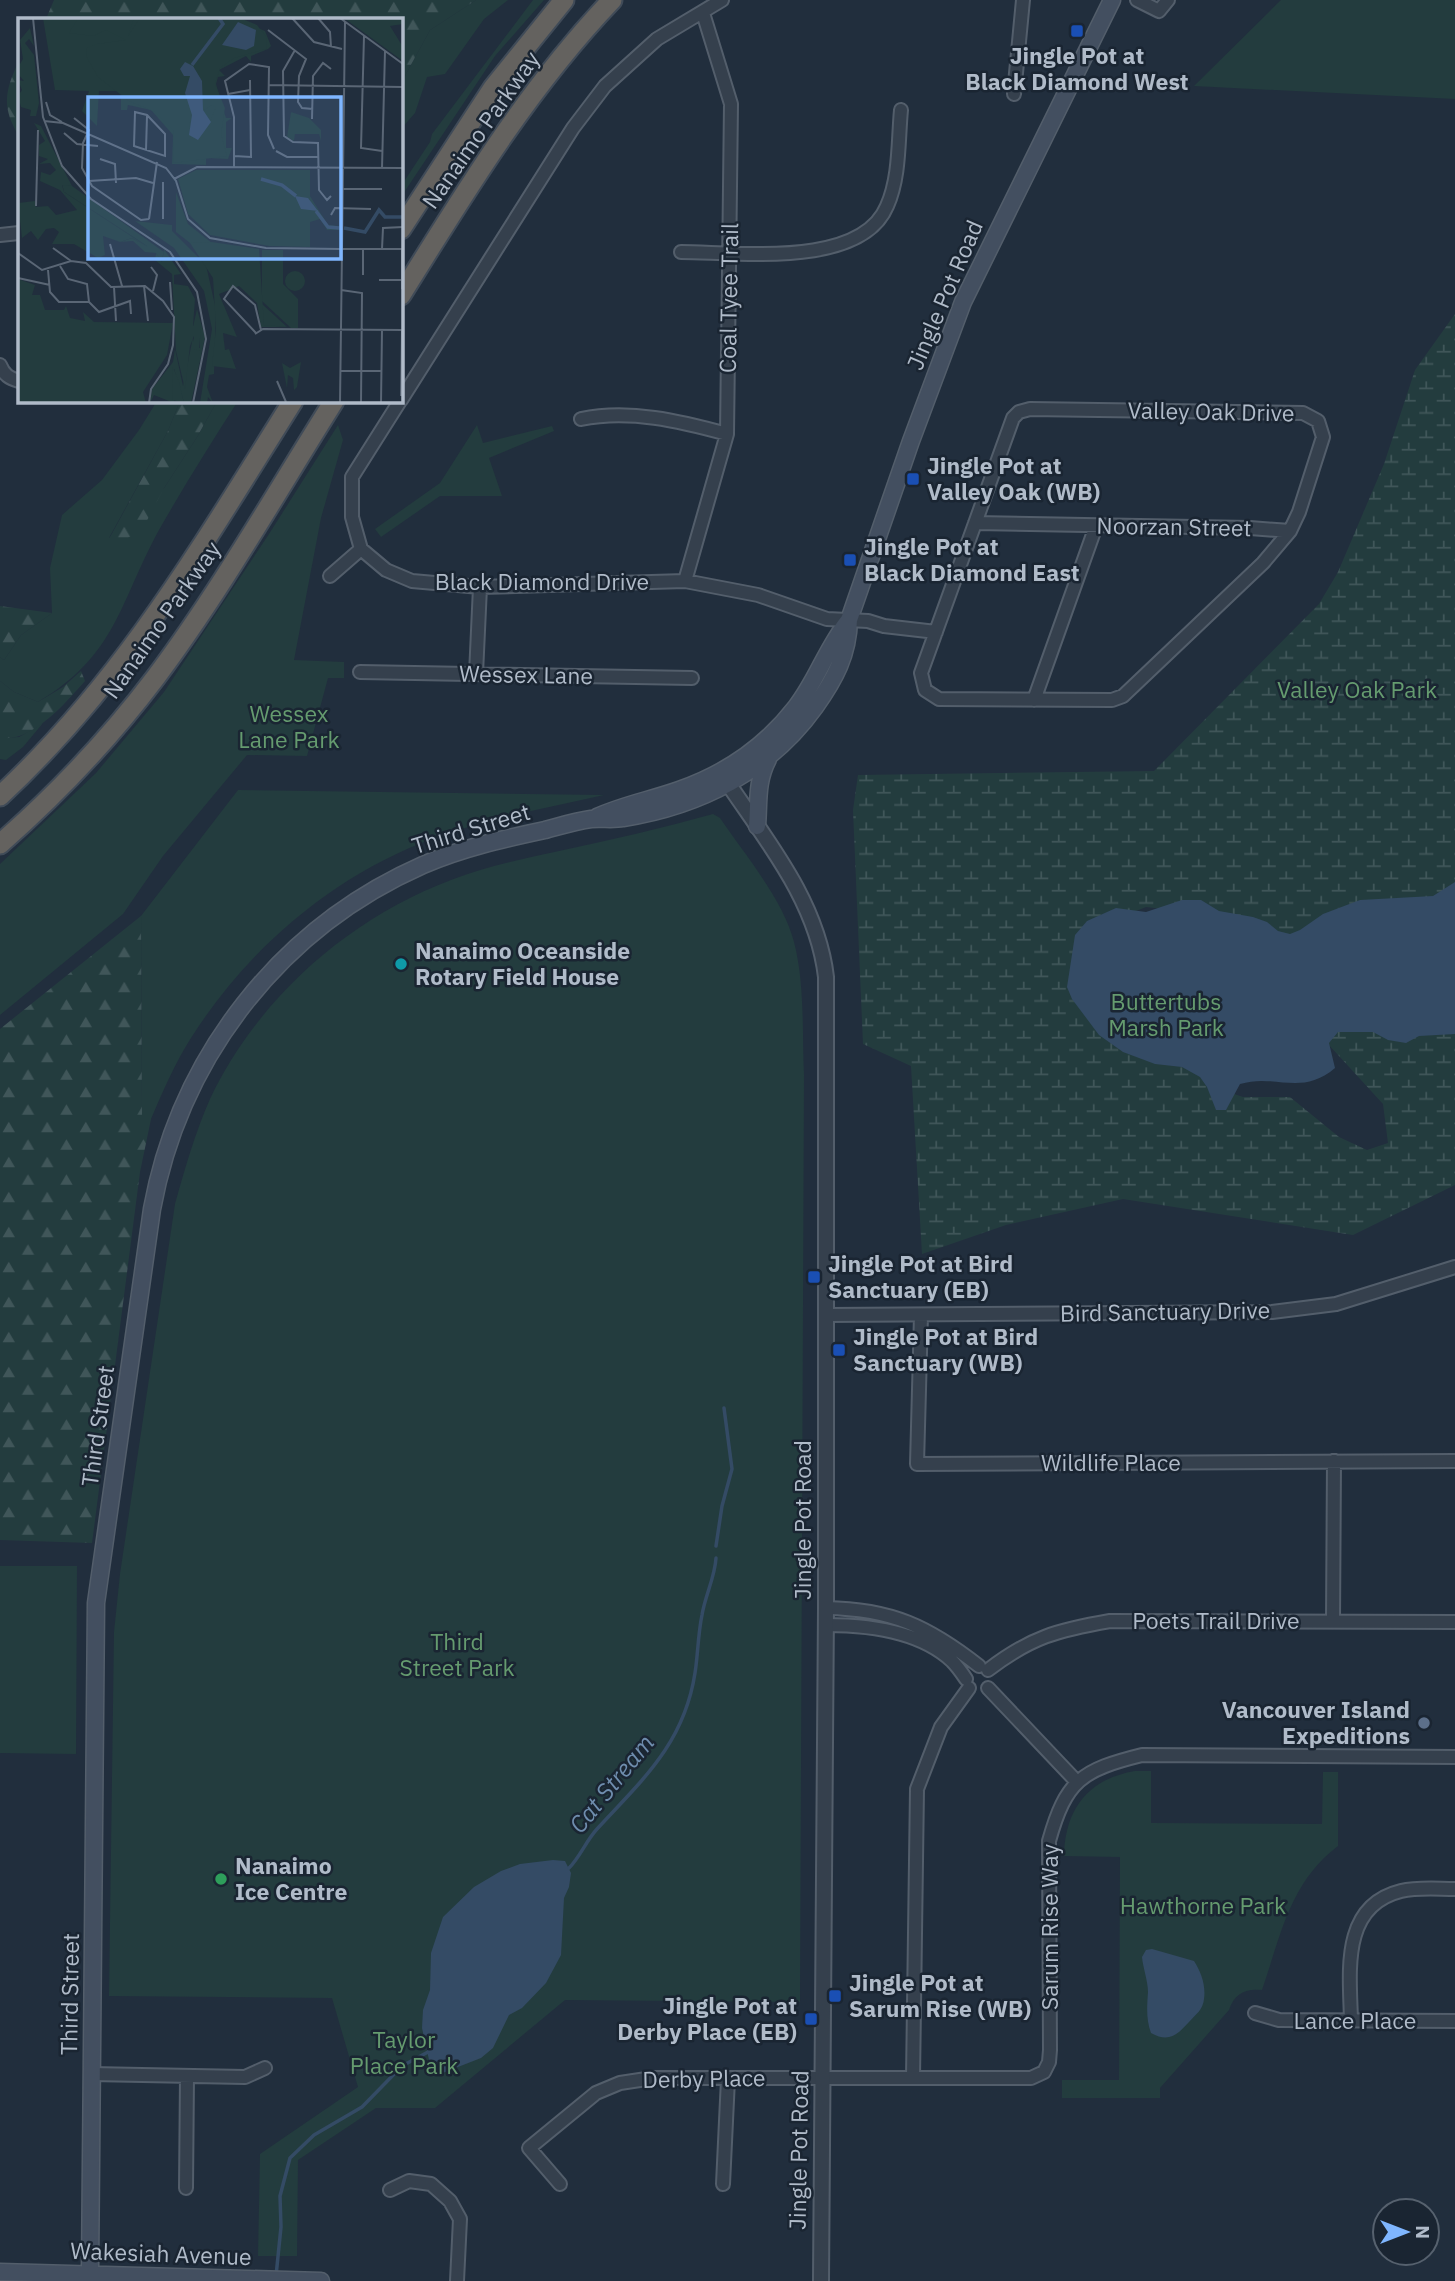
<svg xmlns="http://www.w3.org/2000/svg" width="1455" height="2281" font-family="'IBM Plex Sans',sans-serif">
<defs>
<pattern id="forest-firs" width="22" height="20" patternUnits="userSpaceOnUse" patternTransform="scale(1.75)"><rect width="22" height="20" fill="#233c3e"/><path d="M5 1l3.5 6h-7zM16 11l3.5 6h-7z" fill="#405659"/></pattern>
<pattern id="wetland-marsh" width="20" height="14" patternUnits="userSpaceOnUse" patternTransform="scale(1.75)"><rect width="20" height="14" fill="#233c3e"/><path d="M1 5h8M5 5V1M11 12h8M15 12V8" fill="none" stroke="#405659"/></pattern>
</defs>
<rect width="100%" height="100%" fill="#212e3d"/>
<!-- green -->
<path fill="#233c3e" d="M 476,0 L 508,0 L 484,19 L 445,74 L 427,77 L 415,113 L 401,129 L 401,83 L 430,30 Z
M 533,0 L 544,0 L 495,56 L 401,197 L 401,186 L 430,142 L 432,134 Z
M 1281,0 L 1455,0 L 1455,99 L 1194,86 Z
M 157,401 L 180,401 L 168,431 L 109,538 L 164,488 L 197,437 L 217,401 L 238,401 C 211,443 184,486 159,530 C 119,603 117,655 38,702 L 14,692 L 0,681 L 0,657 L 4,660 L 21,635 L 52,613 L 50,568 L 62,515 L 102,480 L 139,430 Z
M 338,425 L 343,440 L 321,518 L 294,660 L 344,662 L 344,678 L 328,678 L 307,756 L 247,755 L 163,856 L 123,914 L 0,1015 L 0,864 L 96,773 L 164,692 L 269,534 Z
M 477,425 L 483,443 L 552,426 L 554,431 L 489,458 L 502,496 L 440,496 L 381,537 L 375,529 L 440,483 Z
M 43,723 L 23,747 L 6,760 L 0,759 L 0,738 L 19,737 Z
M 238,790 L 604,795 C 548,808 489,818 434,838 C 334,875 248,948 191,1038 C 175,1063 163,1091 151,1119 L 142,1119 L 141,916 Z
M 713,814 L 720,818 C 745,855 783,899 794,942 C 805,984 802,1032 804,1075 L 800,2002 L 565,2000 L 435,2108 L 376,2108 L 298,2160 L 297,2256 L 258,2256 L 260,2154 L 358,2087 L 332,1998 L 109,1996 L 114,1632 L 120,1574 L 175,1204 C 185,1168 195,1133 210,1099 C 258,998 348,919 451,880 C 486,866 523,859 559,851 C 611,840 662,828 713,814 Z
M 0,1566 L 77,1566 L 76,1754 L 0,1753 Z
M 1135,1771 L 1151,1771 L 1151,1823 L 1322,1824 L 1323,1772 L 1338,1772 L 1338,1846 C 1290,1882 1281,1935 1262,1990 C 1245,1988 1234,1994 1229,2010 L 1160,2088 L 1160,2098 L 1062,2098 L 1062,2080 L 1119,2080 L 1120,1857 L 1064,1856 C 1065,1809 1088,1779 1135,1771 Z"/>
<!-- forest -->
<path fill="url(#forest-firs)" d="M 54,0 L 476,0 L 430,30 L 401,83 L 401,19 L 46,19 Z
M 19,61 L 19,136 C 1,107 5,90 19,61 Z
M 180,401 L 217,401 L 197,437 L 164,488 L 142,530 L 117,544 L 109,539 L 168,431 Z
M 0,606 L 52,613 L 21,635 L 4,660 L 0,657 Z
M 81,671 L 85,681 C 66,702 48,724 22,735 C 15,738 7,738 0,739 L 0,681 L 14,692 L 38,702 L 63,687 Z
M 141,916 L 142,1118 L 151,1119 L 140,1172 L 92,1543 L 0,1540 L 0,1029 Z"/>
<!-- wetland -->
<path fill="url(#wetland-marsh)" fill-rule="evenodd" d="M 1455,314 L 1455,1185 L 1353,1235 L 1123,1199 L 1006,1225 L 922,1254 L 911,1066 L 863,1044 L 853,810 L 858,775 L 1154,771 L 1319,604 L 1338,572 L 1384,464 L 1415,370 ZM 1146,907 L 1227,916 L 1328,1044 L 1383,1104 L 1388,1143 L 1367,1150 L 1339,1137 L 1290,1097 L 1243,1097 L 1231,1093 L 1185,1043 L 1131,913 Z"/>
<!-- water -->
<path fill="#344b65" d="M 1455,882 L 1455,1034 L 1419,1036 L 1406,1043 L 1388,1040 L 1373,1032 L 1338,1032 L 1329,1043 L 1335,1068 C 1301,1097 1275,1073 1240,1084 L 1226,1110 L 1216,1110 L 1207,1087 L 1200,1077 L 1182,1067 L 1155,1064 L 1123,1052 L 1099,1035 L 1072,999 L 1067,987 L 1075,935 L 1087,921 L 1116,908 L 1146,912 L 1182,900 L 1201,900 L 1219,911 L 1253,917 L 1267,922 L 1278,931 L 1290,934 L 1300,930 L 1323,914 L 1360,900 L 1433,896 Z
M 553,1860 L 565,1861 L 571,1873 L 569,1887 L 564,1898 L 561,1955 L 546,1983 L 522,2008 L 509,2015 L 493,2048 L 481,2058 L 440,2074 L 431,2069 L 422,2028 L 423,2010 L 430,1990 L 431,1953 L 443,1917 L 474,1887 L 501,1871 L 520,1864 Z
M 1152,1949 L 1194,1961 C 1201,1972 1206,1985 1204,1999 C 1203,2010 1196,2014 1189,2022 C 1177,2035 1169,2043 1151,2033 C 1146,2019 1147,2007 1148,1992 C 1148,1981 1143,1968 1142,1957 L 1146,1950 Z"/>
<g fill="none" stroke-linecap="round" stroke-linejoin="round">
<!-- stream -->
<path stroke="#344b65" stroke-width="3.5" d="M 716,1546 L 722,1506 L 732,1469 L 724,1408
M 569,1868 C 580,1857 586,1841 597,1829 C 642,1780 684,1744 695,1673 C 698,1654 698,1634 702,1615 C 705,1596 715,1577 716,1558
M 276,2276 L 281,2227 L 280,2196 L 290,2158 L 314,2135 L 362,2107 L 402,2066 L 428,2052"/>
<!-- minor casing -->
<g stroke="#535e6b" stroke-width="16">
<path id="minor" d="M 1137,0 L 1159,11 L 1168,0
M 1014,94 L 1023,0
M 0,235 L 19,233
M 681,252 C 735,252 861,269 887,206 C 900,177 898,141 901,110
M 0,365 C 4,375 9,378 19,381
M 401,400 L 573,128 L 605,86 L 657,39 L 722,0
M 400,401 L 352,477 L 352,517 L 361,549 L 386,570 L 412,581 L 480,587 L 685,581 L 758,595 L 827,619 L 868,621 L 884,626 L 936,632
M 1030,409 L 1303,413 L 1318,421 L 1323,437 L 1299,512 L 1290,531 L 1263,563 L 1123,696 L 1112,700 L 939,699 L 925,690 L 921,673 L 1013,418 L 1019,412 Z
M 581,419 C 629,409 680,421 727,434
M 975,523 L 1250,528 L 1290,531
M 330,576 L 361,549
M 685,581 L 727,434 L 731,104 L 703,13
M 360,672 L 692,678
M 476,674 L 480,587
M 1034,700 L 1096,526
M 827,1315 L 1272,1312 L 1336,1304 L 1455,1267
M 921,1315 L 917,1464 L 1455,1461
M 826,1608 C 891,1609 928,1626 979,1666
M 1333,1621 L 1334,1461
M 826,1625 C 867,1625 920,1631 952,1661 C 957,1666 962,1673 966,1679
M 988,1670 C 1031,1637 1058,1630 1110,1621 L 1455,1622
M 988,1688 L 1077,1782
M 1255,2013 L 1279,2020 L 1455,2021
M 1351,2021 C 1350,1973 1340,1906 1401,1891 C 1418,1887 1437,1889 1455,1889
M 91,2074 L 245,2077 L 265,2068
M 913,2078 L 917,1789 L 941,1727 L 969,1688
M 560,2184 L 529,2148 L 596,2093 L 620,2083 L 653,2078 L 1031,2078 L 1044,2072 L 1049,2062 L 1050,2050 L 1049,1841 C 1066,1780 1082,1770 1142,1755 L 1455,1757
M 723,2184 L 728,2079
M 186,2188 L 187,2076
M 390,2190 L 409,2181 L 431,2184 L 450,2201 L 460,2219 L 457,2281"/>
</g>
<!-- tertiary casing -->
<g stroke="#535e6b" stroke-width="18">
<path id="tertiary" d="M 723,776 C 765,839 817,900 826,977 L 826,1608 L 821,2281"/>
</g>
<!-- secondary casing -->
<g stroke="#535e6b" stroke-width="19">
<path id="secondary" d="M 597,817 C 623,805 651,800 679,790 C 725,774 766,746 796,707 C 817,680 827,647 849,620 L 911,441 L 963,302 L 1112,0
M 757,826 C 759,802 756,782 768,759
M 0,2272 L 321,2281
M 90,2273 L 96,1603 L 152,1209 C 180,1057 280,928 423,865 C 462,848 503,839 545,830 C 560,826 576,821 591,819 C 602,818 613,820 623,818 C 700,806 769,771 815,707 C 835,679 848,655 849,620"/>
</g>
<!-- trunk casing -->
<g stroke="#404b58" stroke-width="23">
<path id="trunk" d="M 401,229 L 493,88 L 564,0
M 401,295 C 465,192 528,88 612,0
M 0,796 C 125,680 203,544 293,401
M 0,844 C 57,794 110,738 156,677 C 221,590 276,493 334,401"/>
</g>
<!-- minor -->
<use href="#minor" stroke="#35404d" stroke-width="12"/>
<!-- tertiary -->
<use href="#tertiary" stroke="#35404d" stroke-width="14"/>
<!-- secondary -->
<use href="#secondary" stroke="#434f60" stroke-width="16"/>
<!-- trunk -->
<use href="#trunk" stroke="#64625f" stroke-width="19"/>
</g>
<!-- markers -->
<g fill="#1a4fb4" stroke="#1a2532" stroke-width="2.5">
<rect x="1070" y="24" width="14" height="14" rx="3.5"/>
<rect x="906" y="472" width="14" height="14" rx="3.5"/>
<rect x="843" y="553" width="14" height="14" rx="3.5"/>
<rect x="807" y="1270" width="14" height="14" rx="3.5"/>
<rect x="832" y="1343" width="14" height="14" rx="3.5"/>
<rect x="828" y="1989" width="14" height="14" rx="3.5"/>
<rect x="804" y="2012" width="14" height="14" rx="3.5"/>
</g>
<circle fill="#0f9aa8" stroke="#1a2532" stroke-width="2.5" cx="401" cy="964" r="7"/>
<circle fill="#5c6f8a" stroke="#1a2532" stroke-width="2.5" cx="1424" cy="1723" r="7"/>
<circle fill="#2e9e5b" stroke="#1a2532" stroke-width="2.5" cx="221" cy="1879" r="7"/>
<g text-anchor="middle" stroke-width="5" stroke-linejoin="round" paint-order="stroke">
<!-- poi labels -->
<g font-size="23" font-weight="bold" fill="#b0bbc9" stroke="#1a2532" text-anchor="start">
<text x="1077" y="64" text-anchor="middle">Jingle Pot at<tspan x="1077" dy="26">Black Diamond West</tspan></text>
<text x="927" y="474">Jingle Pot at<tspan x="927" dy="26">Valley Oak (WB)</tspan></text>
<text x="864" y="555">Jingle Pot at<tspan x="864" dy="26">Black Diamond East</tspan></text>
<text x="415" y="959">Nanaimo Oceanside<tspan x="415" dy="26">Rotary Field House</tspan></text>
<text x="828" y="1272">Jingle Pot at Bird<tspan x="828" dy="26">Sanctuary (EB)</tspan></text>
<text x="853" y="1345">Jingle Pot at Bird<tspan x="853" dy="26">Sanctuary (WB)</tspan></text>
<text x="1410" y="1718" text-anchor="end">Vancouver Island<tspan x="1410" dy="26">Expeditions</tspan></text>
<text x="235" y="1874">Nanaimo<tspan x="235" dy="26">Ice Centre</tspan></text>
<text x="849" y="1991">Jingle Pot at<tspan x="849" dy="26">Sarum Rise (WB)</tspan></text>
<text x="797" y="2014" text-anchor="end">Jingle Pot at<tspan x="797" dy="26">Derby Place (EB)</tspan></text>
</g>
<!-- street labels -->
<g font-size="23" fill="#b0bbc9" stroke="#1a2532">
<text transform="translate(481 130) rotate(-55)" y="8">Nanaimo Parkway</text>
<text transform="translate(945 295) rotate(-67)" y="8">Jingle Pot Road</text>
<text transform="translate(729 298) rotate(-89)" y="8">Coal Tyee Trail</text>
<text transform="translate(1211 412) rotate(1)" y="8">Valley Oak Drive</text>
<text transform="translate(1174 527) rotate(1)" y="8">Noorzan Street</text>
<text x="542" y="590">Black Diamond Drive</text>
<text transform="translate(162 620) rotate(-55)" y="8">Nanaimo Parkway</text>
<text transform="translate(526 675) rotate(1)" y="8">Wessex Lane</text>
<text transform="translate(471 829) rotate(-17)" y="8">Third Street</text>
<text transform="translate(1165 1312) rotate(-1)" y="8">Bird Sanctuary Drive</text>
<text transform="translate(98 1426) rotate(-82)" y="8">Third Street</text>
<text x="1111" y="1471">Wildlife Place</text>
<text transform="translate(803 1520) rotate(-90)" y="8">Jingle Pot Road</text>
<text x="1216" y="1629">Poets Trail Drive</text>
<text transform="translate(1050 1927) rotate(-90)" y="8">Sarum Rise Way</text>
<text transform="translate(70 1994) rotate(-89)" y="8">Third Street</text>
<text x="1355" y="2029">Lance Place</text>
<text transform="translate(704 2079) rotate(-1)" y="8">Derby Place</text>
<text transform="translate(799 2150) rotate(-89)" y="8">Jingle Pot Road</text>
<text transform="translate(161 2254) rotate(2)" y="8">Wakesiah Avenue</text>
</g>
<!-- park labels -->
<g font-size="23" fill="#659b6f" stroke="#1a2532">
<text x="1357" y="698">Valley Oak Park</text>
<text x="289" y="722">Wessex<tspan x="289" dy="26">Lane Park</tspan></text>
<text x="1166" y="1010">Buttertubs<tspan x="1166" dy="26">Marsh Park</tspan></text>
<text x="457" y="1650">Third<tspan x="457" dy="26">Street Park</tspan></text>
<text x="1203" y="1914">Hawthorne Park</text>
<text x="404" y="2048">Taylor<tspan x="404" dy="26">Place Park</tspan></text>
</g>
<!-- water labels -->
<g font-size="24" font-style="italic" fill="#6f8dae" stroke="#1a2532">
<text transform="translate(612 1784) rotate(-51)" y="8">Cat Stream</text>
</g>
</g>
<!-- overview -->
<g transform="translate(18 18)">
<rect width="385" height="385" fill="#212e3d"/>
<path d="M 25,0 L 216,0 L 247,13 L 253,28 L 250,31 L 233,38 L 233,44 L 228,38 L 201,52 L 207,58 L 200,59 L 198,66 L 208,100 L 214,100 L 208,104 L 208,130 L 214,130 L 210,141 L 188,140 L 188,147 L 154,146 L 155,117 L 133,92 L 110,87 L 109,92 L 103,92 L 103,73 L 81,73 L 79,108 L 64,93 L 71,73 L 37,72 ZM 267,92 L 291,100 L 303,112 L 303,123 L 301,116 L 277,116 L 276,123 L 269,119 L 273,94 ZM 178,152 L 292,152 L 292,178 L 310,207 L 321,208 L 321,212 L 309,212 L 302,201 L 292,204 L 292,229 L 251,228 L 192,217 L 170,196 L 160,161 ZM 44,166 L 54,168 L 146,234 L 143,245 L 138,235 L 127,234 L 115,223 L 102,224 L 114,220 L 129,228 L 46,174 ZM 158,174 L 170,206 L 194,225 L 172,225 L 158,214 ZM 117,203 L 154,207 L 154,213 L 188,247 L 198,292 L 196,356 L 191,357 L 189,369 L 195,385 L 190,379 L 189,385 L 182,385 L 194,311 L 186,273 L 156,230 ZM 244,232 L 265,232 L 265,266 L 280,281 L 280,310 L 273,310 L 244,283 ZM267 263a10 10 0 1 1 20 0a10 10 0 1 1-20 0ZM 243,285 L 269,309 L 246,308 ZM 179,291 L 187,319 L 173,385 L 166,385 L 156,351 L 156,385 L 136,377 L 132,385 L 134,371 L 155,344 L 157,331 L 165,368 L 175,319 L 177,328 L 182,330 L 182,311 L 175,309 ZM 283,344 L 279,369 L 276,372 L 275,360 L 270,357 L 269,370 L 264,345 L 272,350 Z" fill="#233c3e"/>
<path d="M 326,0 L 385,0 L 385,6 L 372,8 L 385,29 L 385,43 ZM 12,10 L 16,28 L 11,21 L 7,25 L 16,37 L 21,85 L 18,98 L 12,98 L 13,92 L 3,89 L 0,78 L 4,72 L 0,62 L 6,63 L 0,56 L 0,43 L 2,46 L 5,41 L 2,22 ZM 16,105 L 23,108 L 54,168 L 44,167 L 46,174 L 130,229 L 114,220 L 102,224 L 85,218 L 87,237 L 80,240 L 56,226 L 34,226 L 41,214 L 36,210 L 28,211 L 20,222 L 13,213 L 4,220 L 0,185 L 17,183 L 18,189 L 30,188 L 38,197 L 59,192 L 42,172 L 22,163 L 23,154 L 32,157 L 38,152 L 32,145 L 21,146 L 30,141 L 21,138 L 21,127 L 27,123 ZM 194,224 L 241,231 L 246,307 L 270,309 L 243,309 L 239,285 L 221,268 L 201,276 L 219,319 L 205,315 L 207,332 L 211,331 L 218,351 L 194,348 L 198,310 L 195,260 L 172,225 ZM 146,231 L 163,256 L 156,257 L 156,266 L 170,268 L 177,281 L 175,308 L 183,308 L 181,333 L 176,331 L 176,318 L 172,328 L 167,371 L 158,333 L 154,256 L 137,242 L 138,235 L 144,244 ZM 0,261 L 17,267 L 14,277 L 22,277 L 27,292 L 46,292 L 48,288 L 52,300 L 67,303 L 65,294 L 76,304 L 155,305 L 149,337 L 125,374 L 128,385 L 0,385 ZM 155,349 L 161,364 L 166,385 L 154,382 Z" fill="#233c3e"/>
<path d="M 60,0 L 116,0 L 110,18 L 122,0 L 222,0 L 239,7 L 249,20 L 248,31 L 216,40 L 202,50 L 197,66 L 207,90 L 203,116 L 209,138 L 156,145 L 155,112 L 137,94 L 111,83 L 80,59 L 68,38 L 69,30 L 79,26 L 108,22 L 88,12 L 75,18 L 51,15 ZM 193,87 L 198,89 L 192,104 L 171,115 L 172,104 Z" fill="#233c3e" fill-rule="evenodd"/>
<path d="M 220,4 L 238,12 L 236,28 L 228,32 L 204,27 ZM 167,44 L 175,48 L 184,63 L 185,92 L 193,104 L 180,122 L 171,117 L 174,97 L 167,75 L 172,58 L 166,58 L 162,51 ZM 277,178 L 290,180 L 300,193 L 283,191 Z" fill="#344b65"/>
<path fill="none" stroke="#344b65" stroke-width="3.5" d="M 174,47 L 205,6 L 201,0M 243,161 L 264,167 L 278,178M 298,193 L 310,209 L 321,210M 326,210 L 347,214 L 361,192 L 367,199 L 385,199"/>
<path fill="none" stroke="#5a6675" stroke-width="2" d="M 15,0 L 25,99 L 44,148 L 73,181 L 152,234 L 179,274 L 188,321 L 175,385M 274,0 L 296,24 L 324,31M 300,0 L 312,14 L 313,29M 322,0 L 385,46M 250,12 L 288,41 L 281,58 L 280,84 L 284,90 L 295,91M 346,18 L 343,130 L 364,133M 277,32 L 265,53 L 266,118 L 275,124 L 300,125 L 301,172 L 309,182 L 313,178M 250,67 L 385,69M 210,76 L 232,72M 28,84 L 32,97 L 44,104M 117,94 L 129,97 L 147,116 L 147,138 L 116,128 ZM 56,100 L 71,112 L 65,125 L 64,150 L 74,168 L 123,202 L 131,201M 294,101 L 295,58 L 305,45 L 313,51M 26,103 L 45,105 L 148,150 L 158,163 L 170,201 L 192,220 L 248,230 L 323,231M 46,115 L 59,126 L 80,128M 128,132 L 129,98M 258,133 L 269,139 L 301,139M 216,138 L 233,139 L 232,62M 82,141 L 97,146 L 98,165M 216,149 L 216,99 L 207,63 L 231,46 L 251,49 L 250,117 L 256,131M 364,150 L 367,33M 156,161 L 179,149 L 385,150M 71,163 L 118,160 L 135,165M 324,171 L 364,171M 18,188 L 20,112M 313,197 L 317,190 L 353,191M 131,201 L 139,144M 145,201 L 145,164M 92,226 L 104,268M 35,230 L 53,243M 323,231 L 385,231M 345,231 L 345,257M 364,231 L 365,210 L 385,209M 0,235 L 24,252 L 53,243 L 68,245 L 93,269 L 127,268 L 145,283 L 156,299 L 155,327 L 150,346 L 133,371 L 131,385M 42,248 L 50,261 L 69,266 L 71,284 L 81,294 L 112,283 L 113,296M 133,249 L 139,257 L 135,273M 30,252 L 32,274 L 41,284 L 71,284M 0,260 L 32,267M 361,262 L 384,262M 152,264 L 154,292M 126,268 L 130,303M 96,269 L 98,303M 384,271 L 384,231M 323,272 L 344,275 L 343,385M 238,315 L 206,281 L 215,268 L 237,287 L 243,312M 237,316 L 245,311 L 385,312M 322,353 L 363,353M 259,363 L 268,384M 383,378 L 384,312M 322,385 L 327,4M 363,385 L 364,312"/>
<path fill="#7fb6ff" fill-opacity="0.15" stroke="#7fb6ff" stroke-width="3.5" d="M 70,79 L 323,79 L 323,241 L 70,241 Z"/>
<rect width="385" height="385" fill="none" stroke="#b0bbc9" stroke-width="3.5"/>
</g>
<!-- north arrow -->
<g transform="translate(1406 2232) rotate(90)"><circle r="33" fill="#1a2532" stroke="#56616e" stroke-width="2"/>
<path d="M0-5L12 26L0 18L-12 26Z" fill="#7fb6ff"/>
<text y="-10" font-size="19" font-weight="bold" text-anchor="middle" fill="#b0bbc9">N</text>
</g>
</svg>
